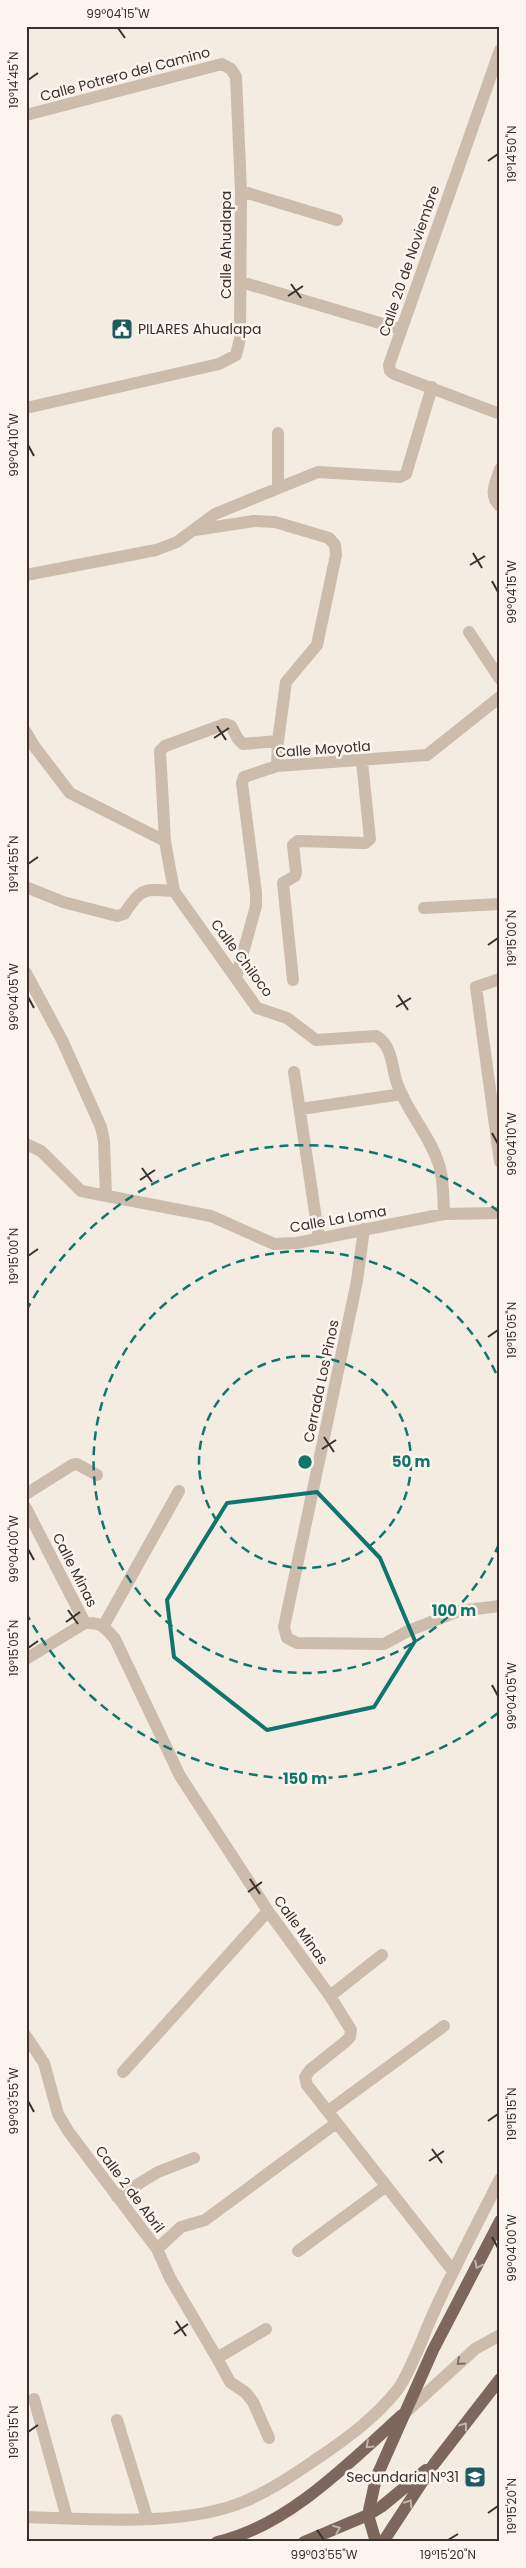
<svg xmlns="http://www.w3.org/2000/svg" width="526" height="2568" font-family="Poppins,sans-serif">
<rect width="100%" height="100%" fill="#f4ebe1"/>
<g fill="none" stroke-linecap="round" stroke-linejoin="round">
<!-- minor -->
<path stroke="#cdbbac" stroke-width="12" d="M 500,50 L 389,365 L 390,371 L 394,374 L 500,414
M 26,115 L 222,64 L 231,69 L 236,77 L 241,191 L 240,339 L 236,355 L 219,364 L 26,408
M 241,191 L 337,220
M 241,282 L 400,329
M 500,469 C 496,482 488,495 500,506
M 278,486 L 278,433
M 195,530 L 254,521 L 275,522 L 329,538 L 335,545 L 336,555 L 317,645 L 286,682 L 278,741 L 243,744 L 238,739 L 231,726 L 225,724 L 165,746 L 160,751 L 165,841 L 174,891 L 257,1008 L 287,1018 L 316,1040 L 376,1036 C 393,1046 391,1066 397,1083 C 407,1112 430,1135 439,1165 C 444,1180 443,1199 444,1214
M 26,575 L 156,550 L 177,542 L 215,514 L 318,472 L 400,477 L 406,474 L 432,387
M 469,632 L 500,679
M 26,732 L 34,746 L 70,793 L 165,841
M 277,766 L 278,741
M 26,887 L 63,902 L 117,916 L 124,914 C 142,888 141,889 174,891
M 424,908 L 500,904
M 26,973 L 62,1040 L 101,1127 L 104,1141 L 106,1195
M 236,978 L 256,906 L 256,893 L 242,783 L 244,777 L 277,766 L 427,755 L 500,697
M 500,979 L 476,987 L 500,1162
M 293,980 L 283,883 L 295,876 L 296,872 L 293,845 L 298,841 L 365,843 L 370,839 L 362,762
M 294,1072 L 319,1239
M 301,1109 L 402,1094
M 26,1144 L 41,1151 L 81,1191 L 211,1216 L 274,1244 L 297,1243 L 444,1214 L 500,1213
M 364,1229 L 357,1281 L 284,1627 L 287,1638 L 297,1643 L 384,1644 L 408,1631 L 459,1611 L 500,1606
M 26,1494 L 72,1465 L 77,1464 L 97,1475
M 26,1508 L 85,1623 C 101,1622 105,1627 115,1639 L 180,1776 L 268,1911 L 330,1996 L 351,2030 L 350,2037 L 345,2042 L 310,2070 L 305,2077 L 307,2085 L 453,2271
M 104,1625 L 179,1491
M 26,1659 L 85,1623
M 330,1996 L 382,1955
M 26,2036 L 44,2063 L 58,2114 L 68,2131 L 157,2249 L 170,2278 L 217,2358 L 266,2329
M 123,2072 L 268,1911
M 328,2111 L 444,2026
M 117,2197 L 158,2172 L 194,2158
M 157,2249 L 181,2227 L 205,2220 L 335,2124
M 298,2251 L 385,2187
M 217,2358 L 230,2382 L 246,2393 L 253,2402 L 269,2438
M 34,2399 L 67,2518
M 406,2412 L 475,2349 L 500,2335
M 117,2420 L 147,2518
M 26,2517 C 92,2519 182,2527 243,2502 C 271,2491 297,2472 321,2456 C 349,2437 377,2416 398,2389 C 410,2373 424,2334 433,2314 C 454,2268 477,2224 500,2179"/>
<!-- major -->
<path stroke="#7d675c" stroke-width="12" d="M 217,2542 C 287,2527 350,2462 402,2415
M 304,2542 L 368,2515 L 381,2507 L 426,2470
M 376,2542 L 368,2515 L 376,2478 L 433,2350 L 500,2221
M 383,2542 L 434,2464 L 500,2379"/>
</g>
<!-- one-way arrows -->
<defs><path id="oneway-chevron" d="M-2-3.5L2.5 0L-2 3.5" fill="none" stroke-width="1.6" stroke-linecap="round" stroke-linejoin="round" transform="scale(1.25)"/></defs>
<g stroke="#c2b5ac">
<use href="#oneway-chevron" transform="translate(478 2265) rotate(116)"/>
<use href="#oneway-chevron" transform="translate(464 2426) rotate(-53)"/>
<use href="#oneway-chevron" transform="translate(369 2445) rotate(137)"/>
<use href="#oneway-chevron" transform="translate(409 2503) rotate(-57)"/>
<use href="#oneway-chevron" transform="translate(337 2529) rotate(-22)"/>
</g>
<use stroke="#7d6f65" href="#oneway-chevron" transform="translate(460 2362) rotate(138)"/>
<!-- marked area -->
<path fill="none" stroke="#0f766e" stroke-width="4" stroke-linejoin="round" d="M 317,1492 L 380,1558 L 415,1641 L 374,1707 L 267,1730 L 174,1657 L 167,1600 L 227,1503 Z"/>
<!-- ticks -->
<path fill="none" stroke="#3b302b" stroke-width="2" d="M 118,28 L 125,38M 28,80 L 38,73M 488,161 L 498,154M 291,284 L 301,298M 288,296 L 303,286M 28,445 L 34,456M 473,553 L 482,568M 470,565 L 485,556M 492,581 L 498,592M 217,726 L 226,740M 214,738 L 229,728M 28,864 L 38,857M 488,945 L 498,938M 398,995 L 408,1010M 28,997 L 34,1008M 396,1007 L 411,998M 492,1133 L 498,1144M 142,1168 L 152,1182M 140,1180 L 155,1170M 28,1256 L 38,1249M 488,1337 L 498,1330M 324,1437 L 334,1452M 322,1449 L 336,1440M 28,1549 L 34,1560M 68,1610 L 78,1624M 66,1622 L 80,1612M 28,1648 L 38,1641M 492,1685 L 498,1696M 250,1879 L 260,1894M 248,1892 L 262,1882M 28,2101 L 34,2112M 488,2121 L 498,2114M 432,2149 L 442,2163M 429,2161 L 444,2151M 492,2237 L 498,2248M 176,2321 L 186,2336M 174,2334 L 188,2324M 28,2432 L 38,2425M 488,2513 L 498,2506M 317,2530 L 324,2540M 448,2540 L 458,2534"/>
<!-- distance rings -->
<g fill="none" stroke="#0f766e" stroke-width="2.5" stroke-dasharray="9 6">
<circle cx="305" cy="1462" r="106"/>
<path d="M499 1544A211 211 0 1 1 499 1380"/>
<path d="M498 1713A317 317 0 0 1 26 1613M26 1311A317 317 0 0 1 498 1211"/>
</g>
<!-- icons -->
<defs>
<g id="civic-square" transform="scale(1.125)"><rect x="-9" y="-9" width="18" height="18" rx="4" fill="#1f5a5e" stroke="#fbf5ee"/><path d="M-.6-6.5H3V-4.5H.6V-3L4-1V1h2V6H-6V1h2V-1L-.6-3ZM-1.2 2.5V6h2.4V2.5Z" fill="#fff"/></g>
<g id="school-square" transform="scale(1.125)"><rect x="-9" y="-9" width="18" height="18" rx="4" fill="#1f5a5e" stroke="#fbf5ee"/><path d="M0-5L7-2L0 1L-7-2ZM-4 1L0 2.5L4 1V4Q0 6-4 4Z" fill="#fff"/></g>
</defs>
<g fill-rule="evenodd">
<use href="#civic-square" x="122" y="329"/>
<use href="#school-square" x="475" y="2477"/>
</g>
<g text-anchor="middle" stroke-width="5" stroke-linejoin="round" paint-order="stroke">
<!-- street labels -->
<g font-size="14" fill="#3b302b" stroke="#fbf5ee">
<text transform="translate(125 74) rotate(-15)" y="5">Calle Potrero del Camino</text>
<text transform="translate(226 245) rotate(-90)" y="5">Calle Ahualapa</text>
<text transform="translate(409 261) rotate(-71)" y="5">Calle 20 de Noviembre</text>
<text transform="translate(323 749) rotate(-4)" y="5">Calle Moyotla</text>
<text transform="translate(242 958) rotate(53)" y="5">Calle Chiloco</text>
<text transform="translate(338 1219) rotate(-10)" y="5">Calle La Loma</text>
<text transform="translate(321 1381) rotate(-78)" y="5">Cerrada Los Pinos</text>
<text transform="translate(75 1570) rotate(63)" y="5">Calle Minas</text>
<text transform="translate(301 1930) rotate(54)" y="5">Calle Minas</text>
<text transform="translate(130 2189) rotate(53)" y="5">Calle 2 de Abril</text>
</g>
<!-- poi labels -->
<g font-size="14" fill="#3b302b" stroke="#fbf5ee" text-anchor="start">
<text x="138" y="334">PILARES Ahualapa</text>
<text x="459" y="2482" text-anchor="end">Secundaria Nº31</text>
</g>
</g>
<circle cx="305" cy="1462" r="8" fill="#0f766e" stroke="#fbf5ee" stroke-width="2.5"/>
<g font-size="15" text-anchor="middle" font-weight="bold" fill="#0f766e" stroke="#fbf5ee" stroke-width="5" stroke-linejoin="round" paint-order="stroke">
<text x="411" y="1467">50 m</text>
<text x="454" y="1616">100 m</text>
<text x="305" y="1784">150 m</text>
</g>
<!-- border -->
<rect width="526" height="2568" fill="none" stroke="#fbf5ee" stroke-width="55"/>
<rect x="28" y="28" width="470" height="2512" fill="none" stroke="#3b302b" stroke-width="2"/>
<g font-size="12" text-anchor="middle" fill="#3b302b">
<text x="118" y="18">99°04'15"W</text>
<text transform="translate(14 80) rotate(-90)" y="4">19°14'45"N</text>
<text transform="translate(512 154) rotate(-90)" y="4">19°14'50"N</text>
<text transform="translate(14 445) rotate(-90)" y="4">99°04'10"W</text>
<text transform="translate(512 592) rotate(-90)" y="4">99°04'15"W</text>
<text transform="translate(14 864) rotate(-90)" y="4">19°14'55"N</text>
<text transform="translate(512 938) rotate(-90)" y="4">19°15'00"N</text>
<text transform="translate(14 997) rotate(-90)" y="4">99°04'05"W</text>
<text transform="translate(512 1144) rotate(-90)" y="4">99°04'10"W</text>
<text transform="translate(14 1256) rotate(-90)" y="4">19°15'00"N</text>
<text transform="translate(512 1330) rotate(-90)" y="4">19°15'05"N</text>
<text transform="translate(14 1549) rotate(-90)" y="4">99°04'00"W</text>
<text transform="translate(14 1648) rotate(-90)" y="4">19°15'05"N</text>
<text transform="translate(512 1696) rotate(-90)" y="4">99°04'05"W</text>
<text transform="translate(14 2101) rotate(-90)" y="4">99°03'55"W</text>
<text transform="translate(512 2114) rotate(-90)" y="4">19°15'15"N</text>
<text transform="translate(512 2248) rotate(-90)" y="4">99°04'00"W</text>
<text transform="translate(14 2432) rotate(-90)" y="4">19°15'15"N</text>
<text transform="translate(512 2506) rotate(-90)" y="4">19°15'20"N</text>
<text x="324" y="2559">99°03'55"W</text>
<text x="448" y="2559">19°15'20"N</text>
</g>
</svg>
